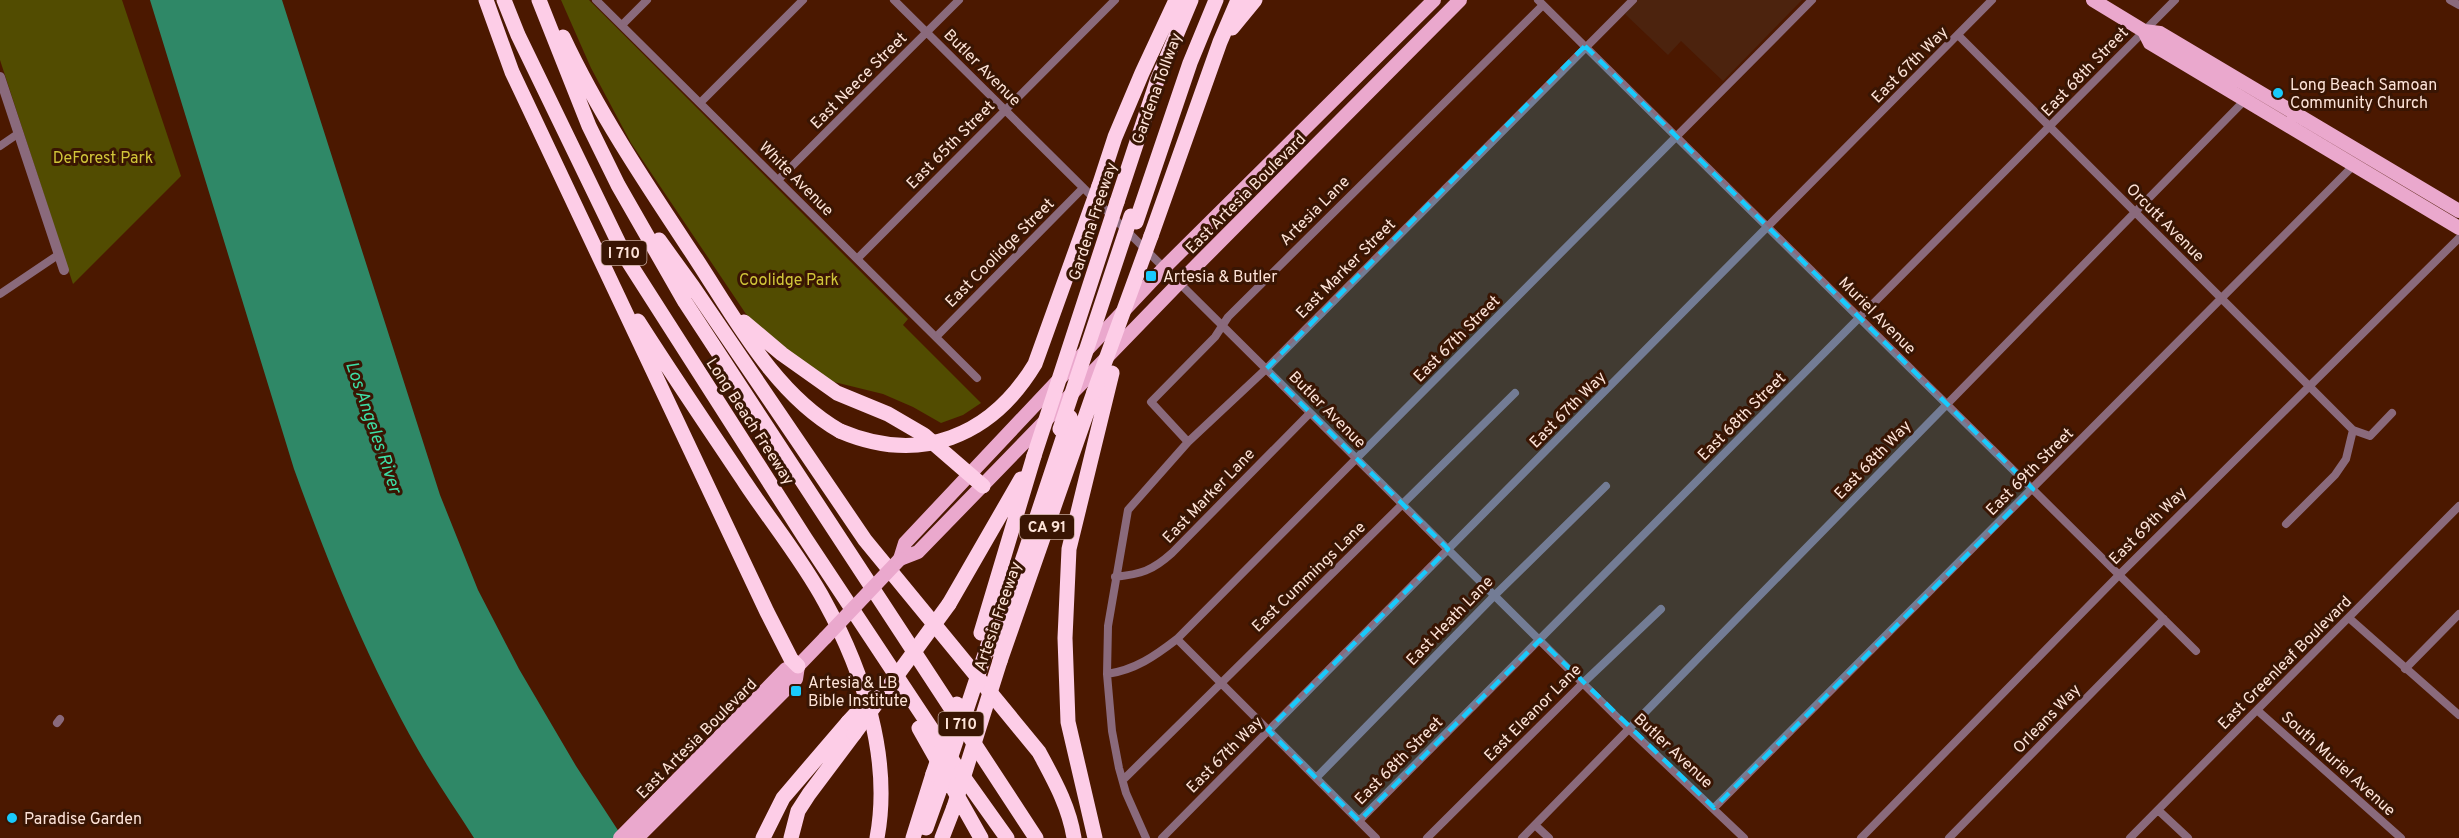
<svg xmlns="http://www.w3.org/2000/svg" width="2459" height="838" font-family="Overpass,sans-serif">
<rect width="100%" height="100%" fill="#4b1800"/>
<!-- built -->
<path fill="#4c230e" d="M 1638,0 L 1802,0 L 1723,81 L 1681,41 L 1668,55 L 1625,14 Z"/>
<!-- green -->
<path fill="#524c01" d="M 0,0 L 122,0 L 181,176 L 73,284 L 0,60 Z
M 561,0 L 589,0 L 908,319 L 903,325 L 981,403 L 963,415 L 941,423 L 913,407 L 883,394 L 826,380 L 790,358 L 746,314 L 631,143 L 591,68 Z"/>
<!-- water -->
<path fill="#2f8867" d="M 150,0 L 282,0 L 440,495 L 478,590 L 519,669 L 576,766 L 623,838 L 474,838 C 459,814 442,790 427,765 C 372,672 331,571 294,469 Z"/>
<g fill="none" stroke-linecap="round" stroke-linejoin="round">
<!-- minor -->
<path stroke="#8a6a7c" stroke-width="8" d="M 596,0 L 977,378
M 894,0 L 1629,729 L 1744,838
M 1538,0 L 2196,651
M 2450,0 L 2459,5
M 622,25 L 647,0
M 1958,35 L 2353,430 L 2370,436 L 2392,413
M 700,103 L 803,0
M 0,146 L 19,133
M 778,180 L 959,0
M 857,259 L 1115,0
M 0,294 L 58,255
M 936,337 L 1083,188
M 1188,442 L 1151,402 L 1215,337 L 1228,317 L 1543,5
M 2286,524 L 2335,475 L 2346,459 L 2353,430
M 1115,577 C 1141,574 1152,571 1172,553 L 1310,413
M 2349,618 L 2459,715
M 1177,639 L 1376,838
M 2405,669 L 2459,614
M 1107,674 C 1135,670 1155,656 1177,639 L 1812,0
M 2257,710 L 2401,838
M 57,723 L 60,719
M 1316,778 L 1495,595 L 1606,486
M 1123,780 L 1515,393
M 1714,808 L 2355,164
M 2158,810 L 2188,838
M 1359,821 L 2175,0
M 1535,825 L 1549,838
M 1146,838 L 1126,793 L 1119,768 L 1112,731 L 1107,674 L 1108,626 L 1128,510 L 1188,442 L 1266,369 L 1633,0
M 1162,838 L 1992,0
M 1427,838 L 1583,683 L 1661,609
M 1522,838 L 2244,101
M 1861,838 L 2119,575 L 2459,238
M 1949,838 L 2164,619
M 2130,838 L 2459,506"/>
<!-- tertiary -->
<path stroke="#8a6a7c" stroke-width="10" d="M 0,77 L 64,270"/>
<!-- primary -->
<path stroke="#eaa8cd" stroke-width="14" d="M 2093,0 L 2144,31 L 2160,33 L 2459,211
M 2144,31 L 2150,43 L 2459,228
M 900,559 L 918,552 L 1179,283 L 1460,0
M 900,559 L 905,543 L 1164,268 L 1434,0
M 620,838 L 786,669 L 798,666 L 825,638
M 637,838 L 796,679 L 798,666"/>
<!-- motorway -->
<path stroke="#fdcde7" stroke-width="15" d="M 486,0 L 512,72 L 767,612 L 791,659 L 798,666
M 504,0 L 518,35 L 626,258 L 805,538 L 960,772 L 1007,838
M 539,0 L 589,126 L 618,185 L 685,302 L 1036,838
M 1232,28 L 1255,0
M 563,37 C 599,114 649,188 696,259 C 736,320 775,394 840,431
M 1099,186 L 1115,137 L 1142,73 L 1176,0
M 1117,202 L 1157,81 L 1191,0
M 1136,222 L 1190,63 L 1216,0
M 1151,236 L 1220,42 L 1238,0
M 659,240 L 693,287 L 865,540 L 1039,752 C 1054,780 1069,806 1074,838
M 638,321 C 673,376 710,430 746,484 C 772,523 803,561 825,602 C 863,671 892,758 877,838
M 744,322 L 782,354 L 837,393 L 888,414 L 924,435 L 983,486
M 949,604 L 1021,479
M 981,633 L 1034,456
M 993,649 L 1070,417
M 1000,661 L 1094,392
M 919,728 L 981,838
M 926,828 L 941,786
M 763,838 L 783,798 L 848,722
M 791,838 L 798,811 L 809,794 L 854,734
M 913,838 L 933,774
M 942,838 L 954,807
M 1095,838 L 1068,722 L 1065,638 L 1069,549 L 1112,373"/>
<!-- primary-bridge -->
<path stroke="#eaa8cd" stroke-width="14" d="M 825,638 L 900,559"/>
<!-- motorway-bridge -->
<path stroke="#fdcde7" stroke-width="15" d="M 1094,392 L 1151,236
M 1060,429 L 1131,216
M 840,431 C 920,465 991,437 1035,364 L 1099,186
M 1034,456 L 1117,202
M 848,722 L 872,696
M 854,734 L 949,604
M 933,774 L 957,704
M 941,786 L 989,642
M 954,807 L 1000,661"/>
</g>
<!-- marked area -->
<path fill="#19cafc" fill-opacity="0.2" stroke="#19cafc" stroke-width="4.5" stroke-dasharray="12 8" stroke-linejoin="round" d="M 1585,46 L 2033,489 L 1714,808 L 1540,640 L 1359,821 L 1268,730 L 1448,549 L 1266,369 Z"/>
<!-- markers -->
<g fill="#19cafc" stroke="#391503" stroke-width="2">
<circle cx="2278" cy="93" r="6"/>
<rect x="1145" y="270" width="12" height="12" rx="3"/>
<rect x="790" y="685" width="12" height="12" rx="3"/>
<circle cx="12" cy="818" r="6"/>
</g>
<g text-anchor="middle" stroke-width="6" stroke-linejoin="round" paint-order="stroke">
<!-- shield labels -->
<g fill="#391503" stroke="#c2a598" stroke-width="1.5">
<rect x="601.5" y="241" width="45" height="24" rx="4.5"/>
<rect x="1020" y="515" width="54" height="24" rx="4.5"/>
<rect x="938.5" y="712" width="45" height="24" rx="4.5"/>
</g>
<g font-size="15" font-weight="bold" fill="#fde3d8">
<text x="624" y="258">I 710</text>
<text x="1047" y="532">CA 91</text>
<text x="961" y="729">I 710</text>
</g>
<!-- street labels -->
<g font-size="16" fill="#fde3d8" stroke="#391503">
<text transform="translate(1909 64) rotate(-45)" y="6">East 67th Way</text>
<text transform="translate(983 67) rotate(45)" y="6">Butler Avenue</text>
<text transform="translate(2084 71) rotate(-46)" y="6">East 68th Street</text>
<text transform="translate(858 80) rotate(-45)" y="6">East Neece Street</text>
<text transform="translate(1156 88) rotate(-70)" y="6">Gardena Tollway</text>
<text transform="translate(950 144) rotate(-45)" y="6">East 65th Street</text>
<text transform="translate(797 178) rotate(45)" y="6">White Avenue</text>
<text transform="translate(1245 193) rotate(-45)" y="6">East Artesia Boulevard</text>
<text transform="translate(1314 210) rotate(-45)" y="6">Artesia Lane</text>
<text transform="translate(1092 221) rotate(-72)" y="6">Gardena Freeway</text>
<text transform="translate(2166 222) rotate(45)" y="6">Orcutt Avenue</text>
<text transform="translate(999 252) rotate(-45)" y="6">East Coolidge Street</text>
<text transform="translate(1345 268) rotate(-45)" y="6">East Marker Street</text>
<text transform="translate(1878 315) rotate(45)" y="6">Muriel Avenue</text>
<text transform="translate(1456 338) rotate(-45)" y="6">East 67th Street</text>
<text transform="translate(1328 409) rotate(45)" y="6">Butler Avenue</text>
<text transform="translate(1567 409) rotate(-45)" y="6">East 67th Way</text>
<text transform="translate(1741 416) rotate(-45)" y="6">East 68th Street</text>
<text transform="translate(751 421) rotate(57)" y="6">Long Beach Freeway</text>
<text transform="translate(1872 459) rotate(-46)" y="6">East 68th Way</text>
<text transform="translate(2029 471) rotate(-45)" y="6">East 69th Street</text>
<text transform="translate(1208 495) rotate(-46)" y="6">East Marker Lane</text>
<text transform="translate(2147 525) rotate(-45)" y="6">East 69th Way</text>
<text transform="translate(1308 576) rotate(-44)" y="6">East Cummings Lane</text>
<text transform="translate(997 616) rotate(-71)" y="6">Artesia Freeway</text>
<text transform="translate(1449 620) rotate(-46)" y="6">East Heath Lane</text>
<text transform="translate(2284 662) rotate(-45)" y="6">East Greenleaf Boulevard</text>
<text transform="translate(1532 712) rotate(-45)" y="6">East Eleanor Lane</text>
<text transform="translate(2046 718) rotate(-46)" y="6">Orleans Way</text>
<text transform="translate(696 738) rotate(-45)" y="6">East Artesia Boulevard</text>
<text transform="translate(1674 750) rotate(43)" y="6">Butler Avenue</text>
<text transform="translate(1224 754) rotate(-45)" y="6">East 67th Way</text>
<text transform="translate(1398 760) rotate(-45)" y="6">East 68th Street</text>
<text transform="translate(2339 763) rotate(42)" y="6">South Muriel Avenue</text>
</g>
<!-- poi labels -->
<g font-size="16" fill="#fde3d8" stroke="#391503" text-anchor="start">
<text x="2290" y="90">Long Beach Samoan<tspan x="2290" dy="18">Community Church</tspan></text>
<text x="1163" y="282">Artesia &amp; Butler</text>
<text x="808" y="688">Artesia &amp; LB<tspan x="808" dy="18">Bible Institute</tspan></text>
<text x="24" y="824">Paradise Garden</text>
</g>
<!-- park labels -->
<g font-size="16" fill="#d1c639" stroke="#391503">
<text x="103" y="163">DeForest Park</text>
<text x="789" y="285">Coolidge Park</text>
</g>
<!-- water labels -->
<g font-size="18" font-style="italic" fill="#3ddea5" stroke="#391503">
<text transform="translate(374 427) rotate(71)" y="6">Los Angeles River</text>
</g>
</g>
</svg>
